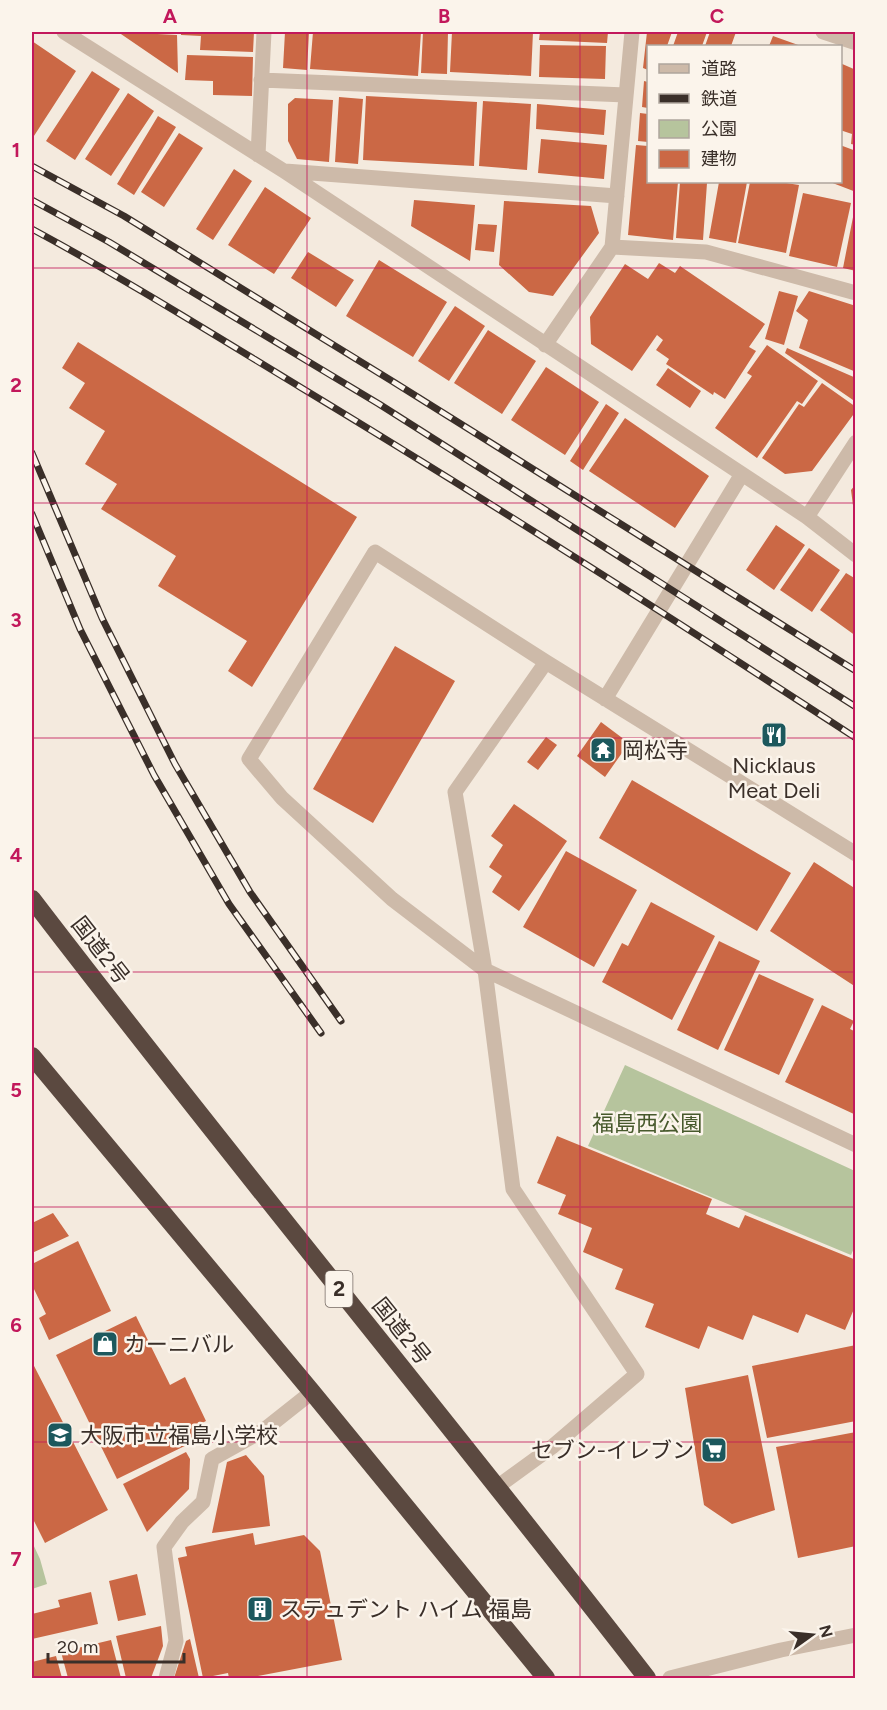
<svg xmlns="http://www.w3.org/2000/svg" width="887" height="1710" font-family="Figtree,'Noto Sans JP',sans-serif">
<rect width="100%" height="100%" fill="#f4eade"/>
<!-- green -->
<path fill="#b6c49d" d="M 625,1065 L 855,1171 L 855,1246 L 851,1255 L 588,1146 Z
M 32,1542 L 40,1559 L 47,1584 L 32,1589 Z"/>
<!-- building -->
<path fill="#cb6845" d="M 118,32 L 177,35 L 178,73 Z
M 181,32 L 254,32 L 253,52 L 200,50 L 201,36 L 181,35 Z
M 285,32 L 309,32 L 307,70 L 283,68 Z
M 313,32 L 421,32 L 418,76 L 310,69 Z
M 423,32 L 448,32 L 447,74 L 421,73 Z
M 452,32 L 533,32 L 531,76 L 450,72 Z
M 540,32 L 608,32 L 607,43 L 539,40 Z
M 647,32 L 672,32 L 667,46 L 648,46 L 648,70 L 643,68 Z
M 678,32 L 707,32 L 702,46 L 673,46 Z
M 710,32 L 736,32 L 731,46 L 705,46 Z
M 773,36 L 801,46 L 769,46 Z
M 32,41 L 76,71 L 32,139 Z
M 540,45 L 606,46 L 605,79 L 539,77 Z
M 187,55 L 253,57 L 252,96 L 213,95 L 213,81 L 185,80 Z
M 840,63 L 856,70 L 856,145 L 851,144 L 852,134 L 840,130 Z
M 92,71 L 120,89 L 75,160 L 46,141 Z
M 644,81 L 648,82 L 648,108 L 642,107 Z
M 128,93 L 154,111 L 111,176 L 85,159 Z
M 366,96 L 477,102 L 474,166 L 363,160 Z
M 339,97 L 363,99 L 358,164 L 335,162 Z
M 295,98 L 333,100 L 329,162 L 297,159 L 288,141 L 288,104 Z
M 483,101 L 531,104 L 527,170 L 479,166 Z
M 537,104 L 606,110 L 604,135 L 536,129 Z
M 640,113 L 648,114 L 648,142 L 638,141 Z
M 158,116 L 176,127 L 134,195 L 117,184 Z
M 179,133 L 203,148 L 164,207 L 141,192 Z
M 541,139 L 607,145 L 604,179 L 538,173 Z
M 636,145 L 648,146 L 648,182 L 678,182 L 673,240 L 628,235 Z
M 840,145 L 856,151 L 856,192 L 830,182 L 840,182 Z
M 234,169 L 252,181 L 213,240 L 196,229 Z
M 680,182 L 707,183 L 703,240 L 676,238 Z
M 719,182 L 747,182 L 736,243 L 709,238 Z
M 750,182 L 780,182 L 799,185 L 786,253 L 738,243 Z
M 265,187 L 311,218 L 274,274 L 228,245 Z
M 803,193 L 851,203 L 837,267 L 789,256 Z
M 414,200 L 475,205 L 470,261 L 411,226 Z
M 504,201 L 591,206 L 599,233 L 553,296 L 529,292 L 499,265 Z
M 854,212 L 856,212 L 856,271 L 843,268 Z
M 478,224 L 497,225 L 494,252 L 475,250 Z
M 308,252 L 354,280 L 336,307 L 291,278 Z
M 379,260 L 447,302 L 413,357 L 346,316 Z
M 659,263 L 675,273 L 680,266 L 765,324 L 749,347 L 756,351 L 725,399 L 714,392 L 713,395 L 666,364 L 669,359 L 656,350 L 663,340 L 657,335 L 632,371 L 591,344 L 590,317 L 625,264 L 648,279 Z
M 779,291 L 798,296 L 784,345 L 765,339 Z
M 809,291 L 856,306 L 856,372 L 799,348 L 808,320 L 796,311 Z
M 455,306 L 485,326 L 449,381 L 418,361 Z
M 488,330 L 536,361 L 502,414 L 454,383 Z
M 78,342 L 357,517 L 252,687 L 228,671 L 247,641 L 158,586 L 176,556 L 101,509 L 117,484 L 85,464 L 105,431 L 69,408 L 85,383 L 62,368 Z
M 767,345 L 818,381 L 802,404 L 797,401 L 757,458 L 715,428 L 752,376 L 747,373 Z
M 787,348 L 856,378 L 856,396 L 853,400 L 785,353 Z
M 546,367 L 599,402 L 565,455 L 511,420 Z
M 668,368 L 701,391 L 690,408 L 656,385 Z
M 822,383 L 856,407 L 856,411 L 812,471 L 785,474 L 762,458 L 799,404 L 804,407 Z
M 606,404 L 619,413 L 583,470 L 570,461 Z
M 625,418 L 709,476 L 675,528 L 589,471 Z
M 856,484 L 856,513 L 854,513 L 851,490 Z
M 776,525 L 805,545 L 774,590 L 746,570 Z
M 809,548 L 840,570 L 812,612 L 780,590 Z
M 846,573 L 856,579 L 856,636 L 820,610 Z
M 395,646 L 455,681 L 373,823 L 313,789 Z
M 601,722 L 629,743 L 605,777 L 577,756 Z
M 546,737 L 557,745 L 538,770 L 527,762 Z
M 632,780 L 791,873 L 757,931 L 599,838 Z
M 514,804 L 567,841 L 519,911 L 492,892 L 502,876 L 489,867 L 503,845 L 491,836 Z
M 566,851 L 637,890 L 594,967 L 523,927 Z
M 814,862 L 856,889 L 856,987 L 770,931 Z
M 651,902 L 715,936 L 672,1020 L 602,982 L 622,943 L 628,946 Z
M 719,941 L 760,961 L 718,1050 L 677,1030 Z
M 759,974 L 814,999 L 779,1075 L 724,1050 Z
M 822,1005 L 854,1021 L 850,1029 L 856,1032 L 856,1115 L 785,1082 Z
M 557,1136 L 712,1199 L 706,1214 L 739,1228 L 745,1215 L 856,1260 L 856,1309 L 854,1309 L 845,1330 L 806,1314 L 798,1333 L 753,1315 L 743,1340 L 708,1326 L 699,1349 L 645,1327 L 654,1304 L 615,1289 L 623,1269 L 583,1252 L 592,1228 L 558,1214 L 566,1195 L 537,1183 Z
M 53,1213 L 69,1236 L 32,1253 L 32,1223 Z
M 78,1241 L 111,1311 L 49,1340 L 39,1318 L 46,1314 L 33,1287 L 32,1288 L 32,1264 Z
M 136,1316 L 170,1385 L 185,1377 L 206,1421 L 192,1428 L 197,1440 L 117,1479 L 56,1355 Z
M 856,1345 L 856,1421 L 767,1438 L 752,1366 Z
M 32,1362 L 108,1510 L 45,1543 L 32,1517 Z
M 748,1375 L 775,1510 L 732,1524 L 704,1505 L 685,1388 Z
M 856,1432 L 856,1546 L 798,1558 L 776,1447 Z
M 186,1452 L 190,1459 L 189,1489 L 147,1532 L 123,1484 Z
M 246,1455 L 264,1476 L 270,1526 L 212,1533 L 227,1462 Z
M 253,1533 L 255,1545 L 304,1535 L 320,1551 L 342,1660 L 248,1678 L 229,1678 L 228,1673 L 203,1678 L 178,1558 L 187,1556 L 185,1547 Z
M 137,1574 L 146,1615 L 118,1621 L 109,1581 Z
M 91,1592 L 98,1624 L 32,1639 L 32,1614 L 60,1607 L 58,1600 Z
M 161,1626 L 163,1646 L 151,1678 L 126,1678 L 116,1636 Z
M 190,1639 L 199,1678 L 174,1678 L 186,1641 Z
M 111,1640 L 121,1678 L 68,1678 L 61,1652 Z
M 56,1656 L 62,1678 L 32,1678 L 32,1662 Z"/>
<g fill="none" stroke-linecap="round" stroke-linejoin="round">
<!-- minor -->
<path stroke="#cdbaa9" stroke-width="15" d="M 64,32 L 284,171 L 742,474 L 807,517 L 856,555
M 823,32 L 856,43
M 261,80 L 626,95
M 258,155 L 264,32
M 285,171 L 617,196
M 612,247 L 706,252 L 856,293
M 545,345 L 612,247 L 632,32
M 807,517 L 856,442
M 605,699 L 742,474
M 856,854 L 546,662 L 375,552 L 249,759 L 282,798 L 392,899 L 485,970 L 856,1145
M 497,1487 L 552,1447 L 637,1374 L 513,1189 L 485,970 L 455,792 L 546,662
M 166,1678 L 176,1641 L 164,1547 L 182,1522 L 203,1502 L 212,1459 L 264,1430 L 312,1392
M 670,1678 L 781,1650 L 856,1635"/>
<!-- highway -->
<path stroke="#5b4940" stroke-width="18" d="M 32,899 C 233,1162 445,1417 647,1678
M 32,1056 L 312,1392 L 546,1678"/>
<!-- rail casing -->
<g stroke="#3a2f29" stroke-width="7">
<path id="rail" d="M 32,166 L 124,216 L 392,381 L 856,671
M 32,200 L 109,242 L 379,404 L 856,707
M 32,229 C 123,278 211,333 300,387 C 487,500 672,618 856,738
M 32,453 L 102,618 L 175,764 L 250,892 L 341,1021
M 32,514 L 80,629 L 154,775 L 229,904 L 321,1033"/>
</g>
<!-- rail -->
<use href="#rail" stroke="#fbf4eb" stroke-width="4.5" stroke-dasharray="14" stroke-linecap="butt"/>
</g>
<!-- grid -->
<path fill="none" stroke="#c2185b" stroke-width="1.5" stroke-opacity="0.55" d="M 307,32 L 307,1678M 580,32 L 580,1678M 32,268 L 856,268M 32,503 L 856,503M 32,738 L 856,738M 32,972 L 856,972M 32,1207 L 856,1207M 32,1442 L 856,1442"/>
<!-- icons -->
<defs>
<g id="restaurant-square" transform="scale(1.35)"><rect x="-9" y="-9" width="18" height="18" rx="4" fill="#1c585d" stroke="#fbf4eb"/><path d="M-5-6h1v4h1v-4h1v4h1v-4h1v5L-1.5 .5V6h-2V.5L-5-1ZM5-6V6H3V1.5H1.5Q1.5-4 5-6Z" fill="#fff"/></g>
<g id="temple-square" transform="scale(1.35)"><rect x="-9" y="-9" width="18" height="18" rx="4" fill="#1c585d" stroke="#fbf4eb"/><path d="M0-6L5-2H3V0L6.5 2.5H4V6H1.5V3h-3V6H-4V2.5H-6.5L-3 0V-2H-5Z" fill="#fff"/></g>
<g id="shop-square" transform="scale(1.35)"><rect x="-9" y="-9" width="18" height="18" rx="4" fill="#1c585d" stroke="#fbf4eb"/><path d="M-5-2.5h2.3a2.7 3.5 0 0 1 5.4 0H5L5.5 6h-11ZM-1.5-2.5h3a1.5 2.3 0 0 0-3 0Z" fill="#fff"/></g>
<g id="school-square" transform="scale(1.35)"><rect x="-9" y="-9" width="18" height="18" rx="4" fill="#1c585d" stroke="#fbf4eb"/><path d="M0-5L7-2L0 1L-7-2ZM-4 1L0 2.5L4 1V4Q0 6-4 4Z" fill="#fff"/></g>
<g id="supermarket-square" transform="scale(1.35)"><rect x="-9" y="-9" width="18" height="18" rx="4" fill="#1c585d" stroke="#fbf4eb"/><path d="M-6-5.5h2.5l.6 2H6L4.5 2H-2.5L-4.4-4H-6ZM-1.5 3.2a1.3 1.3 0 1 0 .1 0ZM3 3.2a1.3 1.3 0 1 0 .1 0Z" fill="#fff"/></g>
<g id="building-square" transform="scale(1.35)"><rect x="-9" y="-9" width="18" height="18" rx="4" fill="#1c585d" stroke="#fbf4eb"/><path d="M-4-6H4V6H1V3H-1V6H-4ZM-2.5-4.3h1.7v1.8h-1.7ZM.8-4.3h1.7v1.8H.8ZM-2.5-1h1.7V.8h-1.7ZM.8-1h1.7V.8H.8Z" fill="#fff"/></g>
</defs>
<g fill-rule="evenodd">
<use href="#restaurant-square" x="774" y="735"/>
<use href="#temple-square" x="603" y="750"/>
<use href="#shop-square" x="105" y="1344"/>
<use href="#school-square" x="60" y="1435"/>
<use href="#supermarket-square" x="714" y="1450"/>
<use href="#building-square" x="260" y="1609"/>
</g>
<g text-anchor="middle" stroke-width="5" stroke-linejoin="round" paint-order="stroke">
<!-- shield labels -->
<rect fill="#fbf4eb" stroke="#746a63" stroke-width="1.5" x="325.5" y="1271" width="27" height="36" rx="4.5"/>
<g font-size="21" font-weight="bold" fill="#3a2f29">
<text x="339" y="1296">2</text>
</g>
<!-- poi labels -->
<g font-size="22" fill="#3a2f29" stroke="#fbf4eb" text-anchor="start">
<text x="622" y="758">岡松寺</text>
<text x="774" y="773" text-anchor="middle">Nicklaus<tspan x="774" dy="25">Meat Deli</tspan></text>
<text x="124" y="1352">カーニバル</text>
<text x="80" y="1443">大阪市立福島小学校</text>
<text x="694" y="1458" text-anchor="end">セブン-イレブン</text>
<text x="280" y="1617">ステュデント ハイム 福島</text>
</g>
<!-- street labels -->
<g font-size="22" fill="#3a2f29" stroke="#fbf4eb">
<text transform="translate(101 950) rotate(52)" y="8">国道2号</text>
<text transform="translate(402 1331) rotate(51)" y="8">国道2号</text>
</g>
<!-- park labels -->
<g font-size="22" fill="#47592c" stroke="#fbf4eb">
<text x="647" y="1131">福島西公園</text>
</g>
</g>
<!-- border -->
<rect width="887" height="1710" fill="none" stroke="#fbf4eb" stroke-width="66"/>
<!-- legend -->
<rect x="647" y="45" width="195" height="138" fill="#fbf4eb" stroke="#aea59d" stroke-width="1.5"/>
<rect x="659" y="64" width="30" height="9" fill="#cdbaa9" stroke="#aea59d" stroke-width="1.5"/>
<text x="701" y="75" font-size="18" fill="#3a2f29">道路</text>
<rect x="659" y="94" width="30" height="9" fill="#3a2f29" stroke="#aea59d" stroke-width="1.5"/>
<text x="701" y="105" font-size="18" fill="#3a2f29">鉄道</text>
<rect x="659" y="120" width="30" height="18" fill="#b6c49d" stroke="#aea59d" stroke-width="1.5"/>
<text x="701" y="135" font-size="18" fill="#3a2f29">公園</text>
<rect x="659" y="150" width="30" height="18" fill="#cb6845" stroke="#aea59d" stroke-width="1.5"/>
<text x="701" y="165" font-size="18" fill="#3a2f29">建物</text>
<!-- north arrow -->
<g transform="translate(812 1635) rotate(75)" stroke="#fbf4eb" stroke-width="4.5" paint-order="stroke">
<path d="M0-4.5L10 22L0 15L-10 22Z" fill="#3a2f29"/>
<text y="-9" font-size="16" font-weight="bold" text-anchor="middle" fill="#3a2f29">N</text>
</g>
<!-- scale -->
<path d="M48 1653v9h136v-9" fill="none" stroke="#3a2f29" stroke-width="3"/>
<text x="57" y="1653" font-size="18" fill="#3a2f29" stroke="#fbf4eb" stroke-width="4.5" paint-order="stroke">20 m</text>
<rect x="33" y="33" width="821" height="1644" fill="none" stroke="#c2185b" stroke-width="2"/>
<g font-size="20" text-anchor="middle" font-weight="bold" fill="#c2185b">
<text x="170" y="23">A</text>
<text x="444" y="23">B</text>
<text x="717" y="23">C</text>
<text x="16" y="157">1</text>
<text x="16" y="392">2</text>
<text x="16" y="627">3</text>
<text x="16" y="862">4</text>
<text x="16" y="1097">5</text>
<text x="16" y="1332">6</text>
<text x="16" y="1566">7</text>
</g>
</svg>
